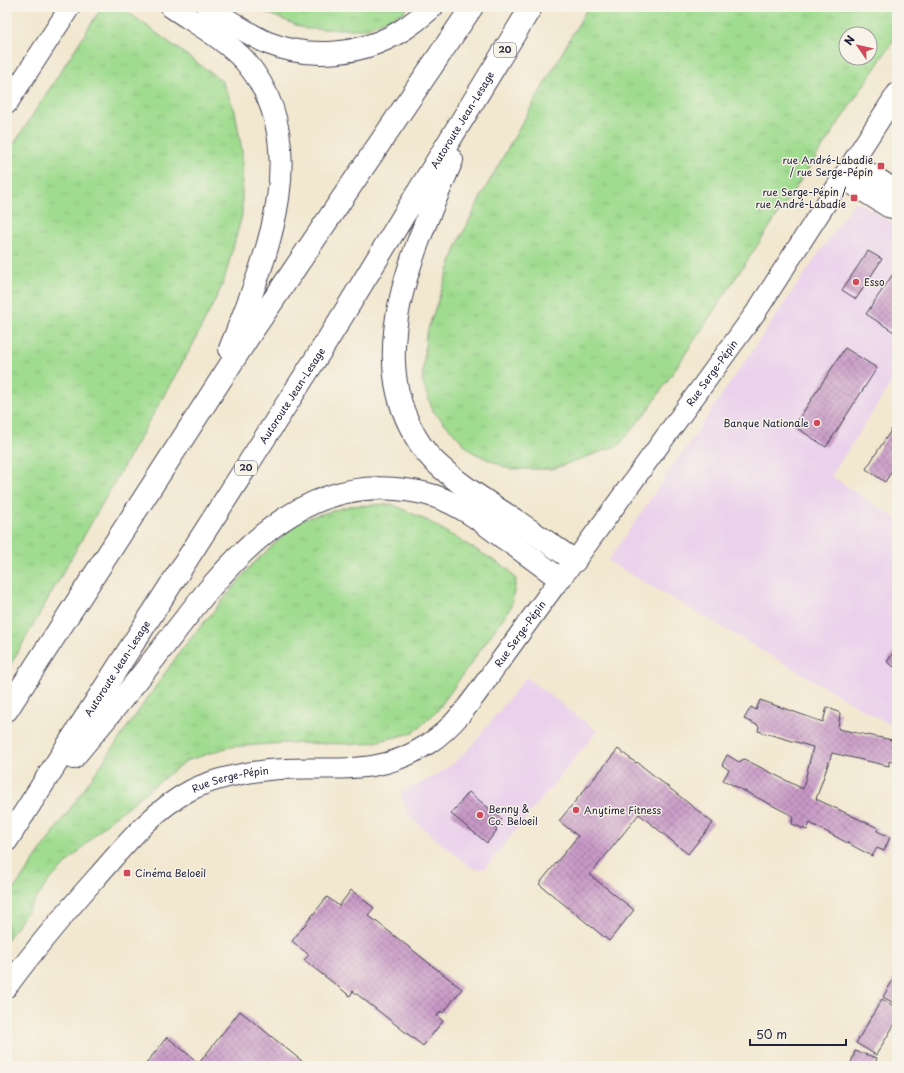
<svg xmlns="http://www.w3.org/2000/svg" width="904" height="1073" font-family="'Playpen Sans',sans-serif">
<defs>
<pattern id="grass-tufts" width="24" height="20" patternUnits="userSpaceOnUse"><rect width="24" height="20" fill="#a0dc90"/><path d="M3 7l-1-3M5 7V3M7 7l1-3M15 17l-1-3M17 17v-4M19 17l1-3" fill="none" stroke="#8abc7d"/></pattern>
<pattern id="building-cross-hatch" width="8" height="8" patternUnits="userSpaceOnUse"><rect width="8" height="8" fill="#c899c6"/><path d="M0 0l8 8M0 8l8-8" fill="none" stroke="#a27ca2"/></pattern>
</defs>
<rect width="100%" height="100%" fill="#f7f3e8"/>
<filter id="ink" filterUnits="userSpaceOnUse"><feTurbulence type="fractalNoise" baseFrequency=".025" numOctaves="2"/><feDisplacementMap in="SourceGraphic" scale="8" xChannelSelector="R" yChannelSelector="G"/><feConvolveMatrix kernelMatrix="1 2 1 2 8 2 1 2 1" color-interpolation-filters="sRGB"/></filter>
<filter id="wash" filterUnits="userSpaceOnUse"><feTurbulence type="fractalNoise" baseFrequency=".012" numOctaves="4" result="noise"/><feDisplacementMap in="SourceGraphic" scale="16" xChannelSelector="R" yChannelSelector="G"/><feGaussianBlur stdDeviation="0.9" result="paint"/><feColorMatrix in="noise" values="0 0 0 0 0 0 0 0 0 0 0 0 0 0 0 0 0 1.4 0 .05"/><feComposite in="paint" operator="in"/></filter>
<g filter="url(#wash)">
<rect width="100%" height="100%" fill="#f2e7cf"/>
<!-- built -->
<path fill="#ead1ec" d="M 854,202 L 858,202 L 897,226 L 897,374 L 831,476 L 897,519 L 897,729 L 608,561 Z
M 526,677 L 597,731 L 485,868 L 479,869 L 472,868 L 408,816 L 400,791 L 418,785 L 436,775 L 454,763 L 471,747 Z"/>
<!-- grass -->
<path fill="url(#grass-tufts)" stroke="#617f66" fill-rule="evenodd" d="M 102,7 L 121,7 L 222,81 L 235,111 L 242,151 L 242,215 L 223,284 L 192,346 L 7,671 L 7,155 Z
M 252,7 L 408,7 L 404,12 L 365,29 L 306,29 Z
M 588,7 L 897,7 L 897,35 L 648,410 L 619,445 L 553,469 L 509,469 L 472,452 L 433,411 L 422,381 L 426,335 L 457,245 L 485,189 ZM 846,34 L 870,34 L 870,58 L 846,58 Z
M 392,504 L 428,521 L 508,569 L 516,580 L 511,607 L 437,711 L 413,733 L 366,744 L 284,743 L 229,747 L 186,761 L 109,821 L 48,882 L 7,940 L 7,899 L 182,649 L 252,565 L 300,520 L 350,506 Z"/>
<g id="blocks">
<!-- building -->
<path fill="url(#building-cross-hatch)" d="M 868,251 L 882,259 L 856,299 L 842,290 Z
M 893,274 L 897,277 L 897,328 L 894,332 L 866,314 Z
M 845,348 L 877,368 L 826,447 L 794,426 Z
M 897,421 L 897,463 L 885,482 L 866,469 Z
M 897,647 L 897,669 L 887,662 Z
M 760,700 L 823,722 L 827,707 L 840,713 L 838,729 L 897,741 L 897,763 L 889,761 L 889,766 L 832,753 L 816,799 L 878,828 L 877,831 L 890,837 L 884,851 L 877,848 L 872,856 L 810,823 L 807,830 L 792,824 L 793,816 L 723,780 L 729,770 L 722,765 L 727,755 L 739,762 L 744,759 L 803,789 L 813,747 L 758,731 L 759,726 L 744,719 L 751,707 L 756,710 Z
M 618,749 L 636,763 L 637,762 L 713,823 L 688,854 L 639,814 L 590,875 L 634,910 L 609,941 L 539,884 L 578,836 L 559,821 Z
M 469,792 L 502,819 L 495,828 L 497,830 L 487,843 L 451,814 Z
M 351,890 L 374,908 L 368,915 L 462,989 L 443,1013 L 441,1011 L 437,1016 L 443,1021 L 423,1046 L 353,991 L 350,996 L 304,960 L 309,955 L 292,941 L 327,897 L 339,906 Z
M 897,973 L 897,1005 L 883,997 Z
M 882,999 L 897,1008 L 897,1020 L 876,1055 L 856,1043 Z
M 240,1011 L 308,1066 L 144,1066 L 167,1037 L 199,1063 Z
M 855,1051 L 877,1058 L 874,1066 L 850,1066 Z"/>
</g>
</g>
<g filter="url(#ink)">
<use href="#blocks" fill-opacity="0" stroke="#414051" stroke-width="1"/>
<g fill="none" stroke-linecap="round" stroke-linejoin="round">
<!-- secondary casing -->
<g stroke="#414051" stroke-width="22">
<g id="secondary">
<path d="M 7,104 L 70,7"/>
<path d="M 853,162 L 897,191"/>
<path d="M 842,178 L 888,207 L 897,209"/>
<path id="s1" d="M 7,987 C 35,949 66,912 97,877 C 125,845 153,810 191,790 C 215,778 242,773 268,770 C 327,764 374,780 428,744 C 457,725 476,695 495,668 C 517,638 538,608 560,579 L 575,561 L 756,312 L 897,93"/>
</g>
</g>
<!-- highway casing -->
<g stroke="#414051" stroke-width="24">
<g id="highway">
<path d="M 172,7 C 197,24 225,39 245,61 C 316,144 265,261 230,349"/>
<path d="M 208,7 C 228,20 247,34 268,43 C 311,60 362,55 401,31 C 412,24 422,16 432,7"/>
<path d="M 452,160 C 419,239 367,342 410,426 C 416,439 424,451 434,461 C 459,485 489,503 518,522 C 537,535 556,548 575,561"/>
<path d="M 7,710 L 249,336 L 472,7"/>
<path d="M 73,758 C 98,728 123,699 147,668 C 209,589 281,477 396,489 C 409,490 422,492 434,496 C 459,504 480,520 501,536 C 521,550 540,564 560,579"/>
<path id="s2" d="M 7,840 L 327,341 L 531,7"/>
</g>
</g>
<!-- secondary -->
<use href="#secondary" stroke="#fff" stroke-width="20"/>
<!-- highway -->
<use href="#highway" stroke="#fff" stroke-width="22"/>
</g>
</g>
<!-- markers -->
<g fill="#d1495b" stroke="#f7f3e8" stroke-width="1.5">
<rect x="877" y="162" width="8" height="8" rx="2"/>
<rect x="850" y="194" width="8" height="8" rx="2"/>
<circle cx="856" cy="282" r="4"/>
<circle cx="817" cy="423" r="4"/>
<circle cx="576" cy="810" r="4"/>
<circle cx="480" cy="815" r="4"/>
<rect x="123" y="869" width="8" height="8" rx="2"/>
</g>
<g text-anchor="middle" stroke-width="3" stroke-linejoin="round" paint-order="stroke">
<!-- shield labels -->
<g fill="#f7f3e8" stroke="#62616f" stroke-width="1">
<rect x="494" y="43" width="22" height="14" rx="3"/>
<rect x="235" y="461" width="22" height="14" rx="3"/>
</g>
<g font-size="9" font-weight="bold" fill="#22223b">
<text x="505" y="53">20</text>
<text x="246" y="471">20</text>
</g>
<!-- street labels -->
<g font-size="10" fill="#22223b" stroke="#f7f3e8">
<text dy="4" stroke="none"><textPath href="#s2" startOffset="852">Autoroute Jean-Lesage</textPath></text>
<text dy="4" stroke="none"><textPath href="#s1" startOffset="984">Rue Serge-Pépin</textPath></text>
<text dy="4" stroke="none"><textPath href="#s2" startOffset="528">Autoroute Jean-Lesage</textPath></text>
<text dy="4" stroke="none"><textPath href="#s1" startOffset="660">Rue Serge-Pépin</textPath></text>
<text dy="4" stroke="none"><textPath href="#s2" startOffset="204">Autoroute Jean-Lesage</textPath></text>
<text dy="4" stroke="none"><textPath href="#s1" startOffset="312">Rue Serge-Pépin</textPath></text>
</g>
<!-- poi labels -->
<g font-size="10" fill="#22223b" stroke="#f7f3e8" text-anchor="start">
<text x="873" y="164" text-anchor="end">rue André-Labadie<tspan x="873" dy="12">/ rue Serge-Pépin</tspan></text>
<text x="846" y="196" text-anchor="end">rue Serge-Pépin /<tspan x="846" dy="12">rue André-Labadie</tspan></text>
<text x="864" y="286">Esso</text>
<text x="809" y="427" text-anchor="end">Banque Nationale</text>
<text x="488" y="813">Benny &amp;<tspan x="488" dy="12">Co. Beloeil</tspan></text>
<text x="584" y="814">Anytime Fitness</text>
<text x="135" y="877">Cinéma Beloeil</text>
</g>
</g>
<!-- margin -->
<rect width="904" height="1073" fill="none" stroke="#f7f3e8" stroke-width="24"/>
<!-- north arrow -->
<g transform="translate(858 46) rotate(304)"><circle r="19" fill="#f7f3e8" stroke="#a29fa3"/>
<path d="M0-3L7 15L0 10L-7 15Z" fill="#d1495b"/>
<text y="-6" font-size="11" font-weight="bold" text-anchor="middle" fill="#22223b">N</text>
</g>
<!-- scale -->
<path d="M750 1039v6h96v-6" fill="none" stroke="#22223b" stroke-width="2"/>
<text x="756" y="1039" font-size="12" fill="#22223b" stroke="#f7f3e8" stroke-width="3" paint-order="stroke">50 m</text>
</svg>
